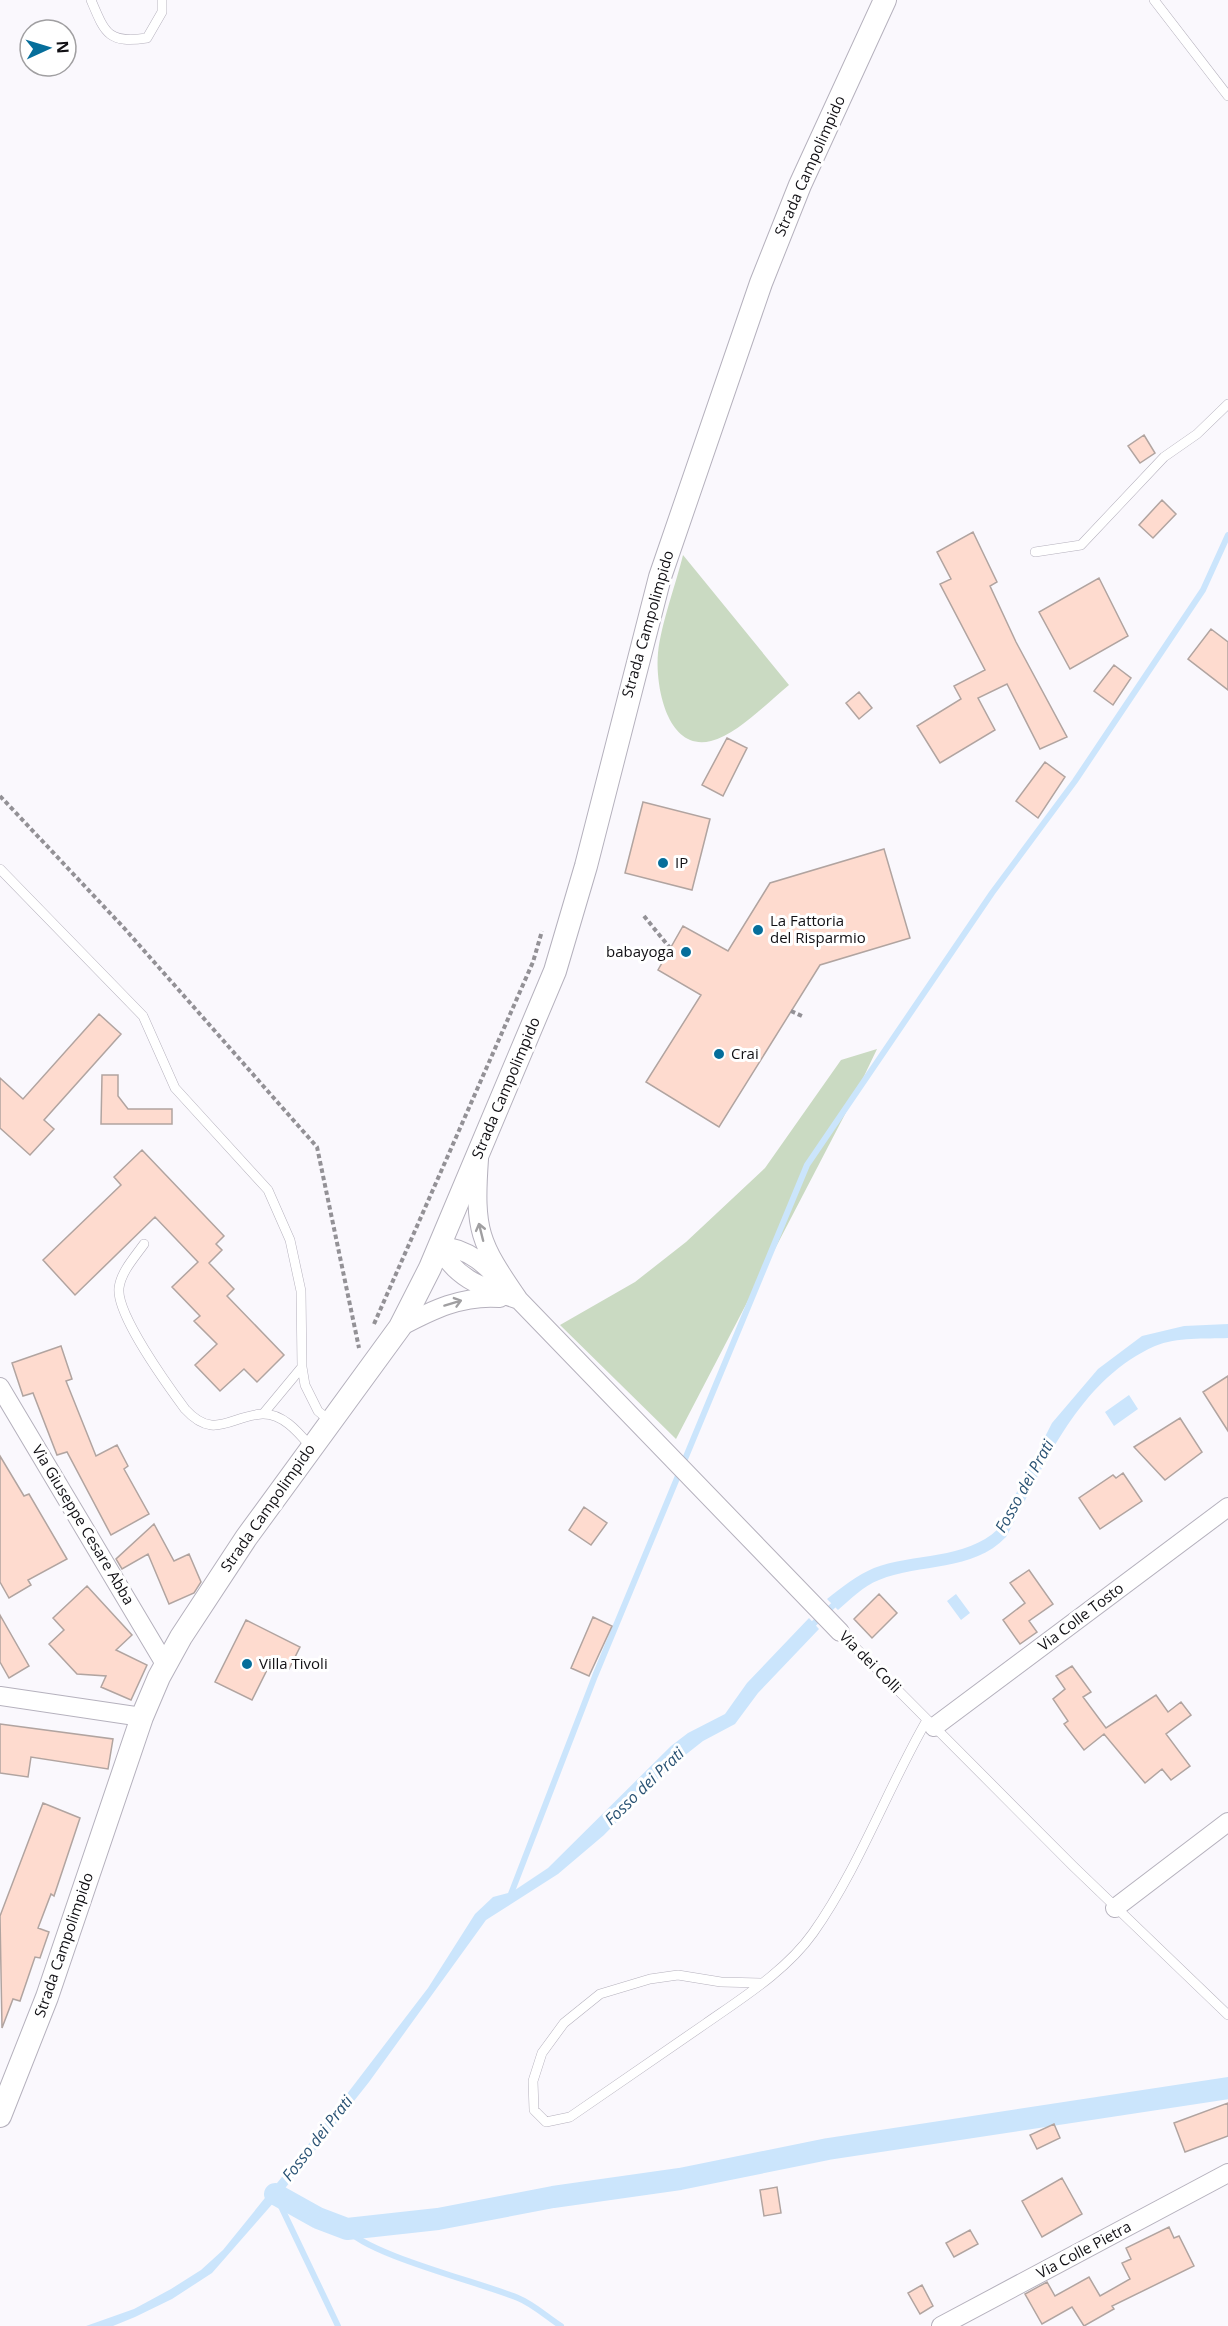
<svg xmlns="http://www.w3.org/2000/svg" width="1228" height="2326" font-family="'Open Sans',sans-serif">
<rect width="100%" height="100%" fill="#faf8fd"/>
<!-- green -->
<path fill="#cadac2" d="M 683,555 L 789,685 C 768,702 737,735 711,741 C 666,752 655,683 658,653 C 661,624 676,584 683,555 Z
M 877,1049 L 855,1095 L 676,1439 L 560,1325 L 635,1282 L 686,1242 L 765,1168 L 841,1060 Z"/>
<!-- water -->
<path fill="#cbe5fc" d="M 1228,1324 L 1228,1338 C 1205,1339 1177,1337 1155,1346 C 1077,1381 1044,1467 1006,1537 C 973,1572 920,1563 879,1580 C 863,1586 851,1599 838,1610 L 827,1599 C 841,1588 857,1575 874,1568 C 913,1553 966,1560 998,1529 L 1052,1423 L 1098,1369 L 1142,1336 L 1184,1326 Z
M 1129,1395 L 1138,1409 L 1114,1426 L 1105,1412 Z
M 956,1594 L 970,1613 L 961,1620 L 947,1601 Z
M 809,1618 L 819,1629 L 758,1693 L 735,1724 L 703,1741 L 670,1767 L 604,1835 L 558,1874 L 486,1920 L 369,2082 L 275,2201 L 212,2273 L 172,2299 L 135,2317 L 113,2326 L 86,2326 L 134,2309 L 171,2289 L 201,2270 L 223,2250 L 311,2141 L 428,1988 L 475,1914 L 493,1897 L 512,1892 L 548,1868 L 671,1746 L 688,1733 L 725,1714 L 747,1683 Z"/>
<g fill="none" stroke-linecap="round" stroke-linejoin="round">
<!-- stream -->
<path stroke="#cbe5fc" stroke-width="6" d="M 809,1628 L 839,1600
M 509,1899 L 595,1676 L 807,1165 L 992,893 L 1075,781 L 1203,590 L 1228,535
M 275,2194 L 338,2326
M 347,2229 C 365,2254 482,2283 518,2298 C 533,2304 547,2317 561,2326"/>
<!-- canal -->
<path stroke="#cbe5fc" stroke-width="22" d="M 275,2194 L 318,2218 L 347,2229 L 438,2219 L 553,2197 L 680,2179 L 828,2149 L 1228,2088"/>
</g>
<!-- building -->
<path fill="#fedbcf" stroke="#b1a4a0" stroke-width="1.5" d="M 1144,435 L 1155,453 L 1140,463 L 1128,446 Z
M 1162,500 L 1176,514 L 1153,538 L 1139,525 Z
M 973,532 L 997,582 L 990,586 L 1016,642 L 1067,737 L 1040,749 L 1007,684 L 978,698 L 995,730 L 940,763 L 917,726 L 961,699 L 954,686 L 985,670 L 940,584 L 951,579 L 937,552 Z
M 1099,578 L 1128,636 L 1070,669 L 1039,612 Z
M 1211,629 L 1228,642 L 1228,690 L 1188,659 Z
M 1114,665 L 1131,678 L 1113,705 L 1094,691 Z
M 859,692 L 872,708 L 859,719 L 846,703 Z
M 727,738 L 747,748 L 723,796 L 702,785 Z
M 1045,762 L 1065,777 L 1038,818 L 1016,801 Z
M 643,802 L 710,819 L 692,890 L 625,873 Z
M 884,849 L 910,938 L 820,965 L 719,1127 L 646,1082 L 701,995 L 658,970 L 683,926 L 728,951 L 770,883 Z
M 99,1014 L 121,1034 L 44,1120 L 54,1129 L 30,1155 L 0,1128 L 0,1078 L 23,1099 Z
M 102,1075 L 118,1075 L 118,1096 L 128,1109 L 172,1109 L 172,1124 L 101,1124 Z
M 142,1150 L 224,1236 L 216,1244 L 222,1250 L 209,1263 L 234,1289 L 227,1296 L 284,1355 L 257,1382 L 244,1369 L 220,1391 L 195,1365 L 217,1344 L 194,1321 L 200,1316 L 172,1287 L 198,1262 L 155,1217 L 75,1295 L 43,1260 L 121,1185 L 114,1177 Z
M 61,1346 L 72,1379 L 66,1381 L 96,1456 L 117,1445 L 128,1466 L 124,1469 L 149,1514 L 111,1535 L 67,1452 L 57,1455 L 33,1393 L 23,1396 L 12,1363 Z
M 1228,1376 L 1228,1431 L 1203,1392 Z
M 1180,1418 L 1202,1452 L 1165,1480 L 1134,1447 Z
M 0,1456 L 24,1496 L 29,1494 L 67,1559 L 28,1580 L 31,1585 L 9,1598 L 0,1582 Z
M 1123,1473 L 1142,1501 L 1100,1529 L 1079,1498 L 1113,1475 L 1116,1478 Z
M 584,1507 L 607,1523 L 591,1545 L 569,1530 Z
M 154,1524 L 174,1561 L 189,1554 L 201,1582 L 194,1593 L 169,1604 L 148,1554 L 122,1569 L 116,1559 Z
M 1029,1570 L 1053,1604 L 1029,1621 L 1037,1632 L 1020,1644 L 1003,1620 L 1025,1603 L 1010,1583 Z
M 87,1586 L 132,1635 L 116,1650 L 147,1665 L 131,1700 L 101,1687 L 106,1676 L 77,1674 L 49,1644 L 64,1630 L 53,1618 Z
M 879,1594 L 897,1613 L 872,1638 L 854,1619 Z
M 0,1615 L 29,1666 L 9,1678 L 0,1662 Z
M 593,1617 L 612,1626 L 589,1676 L 571,1668 Z
M 246,1620 L 300,1647 L 289,1669 L 272,1660 L 252,1700 L 215,1682 Z
M 1072,1666 L 1091,1692 L 1083,1697 L 1106,1728 L 1156,1695 L 1168,1712 L 1181,1702 L 1191,1715 L 1166,1734 L 1190,1766 L 1171,1780 L 1162,1769 L 1145,1783 L 1104,1734 L 1084,1750 L 1064,1724 L 1068,1721 L 1053,1699 L 1065,1689 L 1056,1676 Z
M 0,1724 L 113,1739 L 108,1769 L 31,1757 L 28,1777 L 0,1773 Z
M 43,1803 L 80,1818 L 54,1896 L 51,1894 L 38,1928 L 49,1932 L 40,1958 L 35,1957 L 20,2001 L 13,1999 L 2,2028 L 0,1916 Z
M 1228,2103 L 1228,2136 L 1185,2152 L 1174,2123 Z
M 1054,2124 L 1060,2138 L 1037,2149 L 1030,2135 Z
M 1062,2178 L 1082,2214 L 1042,2237 L 1022,2201 Z
M 777,2187 L 781,2213 L 764,2216 L 760,2190 Z
M 1169,2227 L 1174,2238 L 1179,2236 L 1194,2266 L 1112,2306 L 1114,2309 L 1084,2326 L 1072,2307 L 1042,2324 L 1025,2294 L 1047,2282 L 1055,2296 L 1089,2277 L 1100,2296 L 1130,2279 L 1122,2263 L 1131,2259 L 1126,2248 Z
M 970,2230 L 978,2244 L 954,2257 L 946,2243 Z
M 922,2285 L 933,2306 L 920,2314 L 908,2293 Z"/>
<g fill="none" stroke-linecap="round" stroke-linejoin="round">
<!-- service casing -->
<g stroke="#b5b1bd" stroke-width="10">
<path id="service" d="M 91,0 C 105,33 108,44 147,38 L 162,12 L 162,0
M 1154,0 L 1228,96
M 1035,552 L 1081,545 L 1164,457 L 1197,434 L 1228,404
M 0,869 L 143,1016 L 175,1088 L 268,1190 L 290,1240 L 301,1291 L 302,1367 L 305,1385 L 318,1411 L 330,1421
M 144,1244 C 134,1258 121,1272 119,1288 C 116,1314 168,1386 185,1409 C 214,1441 230,1416 262,1414 C 283,1413 299,1433 311,1447
M 263,1414 L 302,1367
M 840,1632 L 1073,1866 L 1228,2015
M 761,1983 L 721,1982 L 678,1975 L 650,1979 L 600,1994 L 564,2023 L 542,2053 L 533,2081 L 534,2110 L 546,2122 L 570,2117 C 615,2086 660,2055 705,2024 C 742,1998 786,1971 813,1933 C 859,1868 887,1789 927,1720"/>
</g>
<!-- minor casing -->
<g stroke="#b5b1bd" stroke-width="20">
<path id="minor" d="M 479,1159 C 474,1231 479,1242 519,1300 L 840,1632
M 439,1246 C 475,1247 496,1277 519,1300 C 486,1288 456,1281 439,1246 Z
M 400,1327 C 432,1310 462,1295 500,1298
M 0,1387 L 165,1664
M 0,1696 L 142,1717
M 934,1727 L 1228,1507
M 1115,1908 L 1228,1822
M 941,2326 L 1228,2173"/>
</g>
<!-- tertiary casing -->
<g stroke="#b5b1bd" stroke-width="24">
<path id="tertiary" d="M 0,2116 L 47,1997 L 142,1717 L 159,1677 L 181,1637 L 246,1538 L 400,1327 L 430,1268 L 555,971 L 586,866 L 660,577 L 761,283 L 800,185 L 885,0"/>
</g>
<!-- path -->
<path stroke="#939196" stroke-width="4" stroke-dasharray="4.5 3" stroke-linecap="butt" d="M 0,796 L 125,929 L 317,1147 L 359,1348
M 644,916 L 670,948
M 791,1011 L 804,1017
M 374,1324 L 533,962 L 542,931"/>
<!-- service -->
<use href="#service" stroke="#fff" stroke-width="9"/>
<!-- minor -->
<use href="#minor" stroke="#fff" stroke-width="18"/>
<!-- tertiary -->
<use href="#tertiary" stroke="#fff" stroke-width="22"/>
</g>
<!-- one-way arrows -->
<defs><path id="oneway-shaft" d="M-6 0H5M1.5-3L5.5 0L1.5 3" fill="none" stroke-width="1.6" stroke-linecap="round" stroke-linejoin="round" transform="scale(1.5)"/></defs>
<g stroke="#a09fa1">
<use href="#oneway-shaft" transform="translate(481 1232) rotate(-104)"/>
<use href="#oneway-shaft" transform="translate(453 1303) rotate(-17)"/>
</g>
<!-- markers -->
<g fill="#066e9b" stroke="#fff" stroke-width="2">
<circle cx="663" cy="863" r="6"/>
<circle cx="758" cy="930" r="6"/>
<circle cx="686" cy="952" r="6"/>
<circle cx="719" cy="1054" r="6"/>
<circle cx="247" cy="1664" r="6"/>
</g>
<g text-anchor="middle" stroke-width="6" stroke-linejoin="round" paint-order="stroke">
<!-- street labels -->
<g font-size="15" fill="#111014" stroke="#fff">
<text transform="translate(810 166) rotate(-66)" y="5">Strada Campolimpido</text>
<text transform="translate(648 624) rotate(-74)" y="5">Strada Campolimpido</text>
<text transform="translate(506 1088) rotate(-67)" y="5">Strada Campolimpido</text>
<text transform="translate(268 1508) rotate(-55)" y="5">Strada Campolimpido</text>
<text transform="translate(83 1525) rotate(59)" y="5">Via Giuseppe Cesare Abba</text>
<text transform="translate(1081 1617) rotate(-37)" y="5">Via Colle Tosto</text>
<text transform="translate(870 1662) rotate(45)" y="5">Via dei Colli</text>
<text transform="translate(64 1945) rotate(-71)" y="5">Strada Campolimpido</text>
<text transform="translate(1084 2250) rotate(-28)" y="5">Via Colle Pietra</text>
</g>
<!-- poi labels -->
<g font-size="15" fill="#111014" stroke="#fff" text-anchor="start">
<text x="675" y="868">IP</text>
<text x="770" y="926">La Fattoria<tspan x="770" dy="17">del Risparmio</tspan></text>
<text x="674" y="957" text-anchor="end">babayoga</text>
<text x="731" y="1059">Crai</text>
<text x="259" y="1669">Villa Tivoli</text>
</g>
<!-- water labels -->
<g font-size="16" font-style="italic" fill="#2a5374" stroke="#fff">
<text transform="translate(1024 1486) rotate(-61)" y="6">Fosso dei Prati</text>
<text transform="translate(644 1786) rotate(-44)" y="6">Fosso dei Prati</text>
<text transform="translate(317 2138) rotate(-52)" y="6">Fosso dei Prati</text>
</g>
</g>
<!-- north arrow -->
<g transform="translate(48 48) rotate(86)"><circle r="28" fill="#ffffff" stroke="#a09fa1" stroke-width="1.5"/>
<path d="M0-4.5L10 22L0 15L-10 22Z" fill="#066e9b"/>
<text y="-9" font-size="16" font-weight="bold" text-anchor="middle" fill="#111014">N</text>
</g>
</svg>
